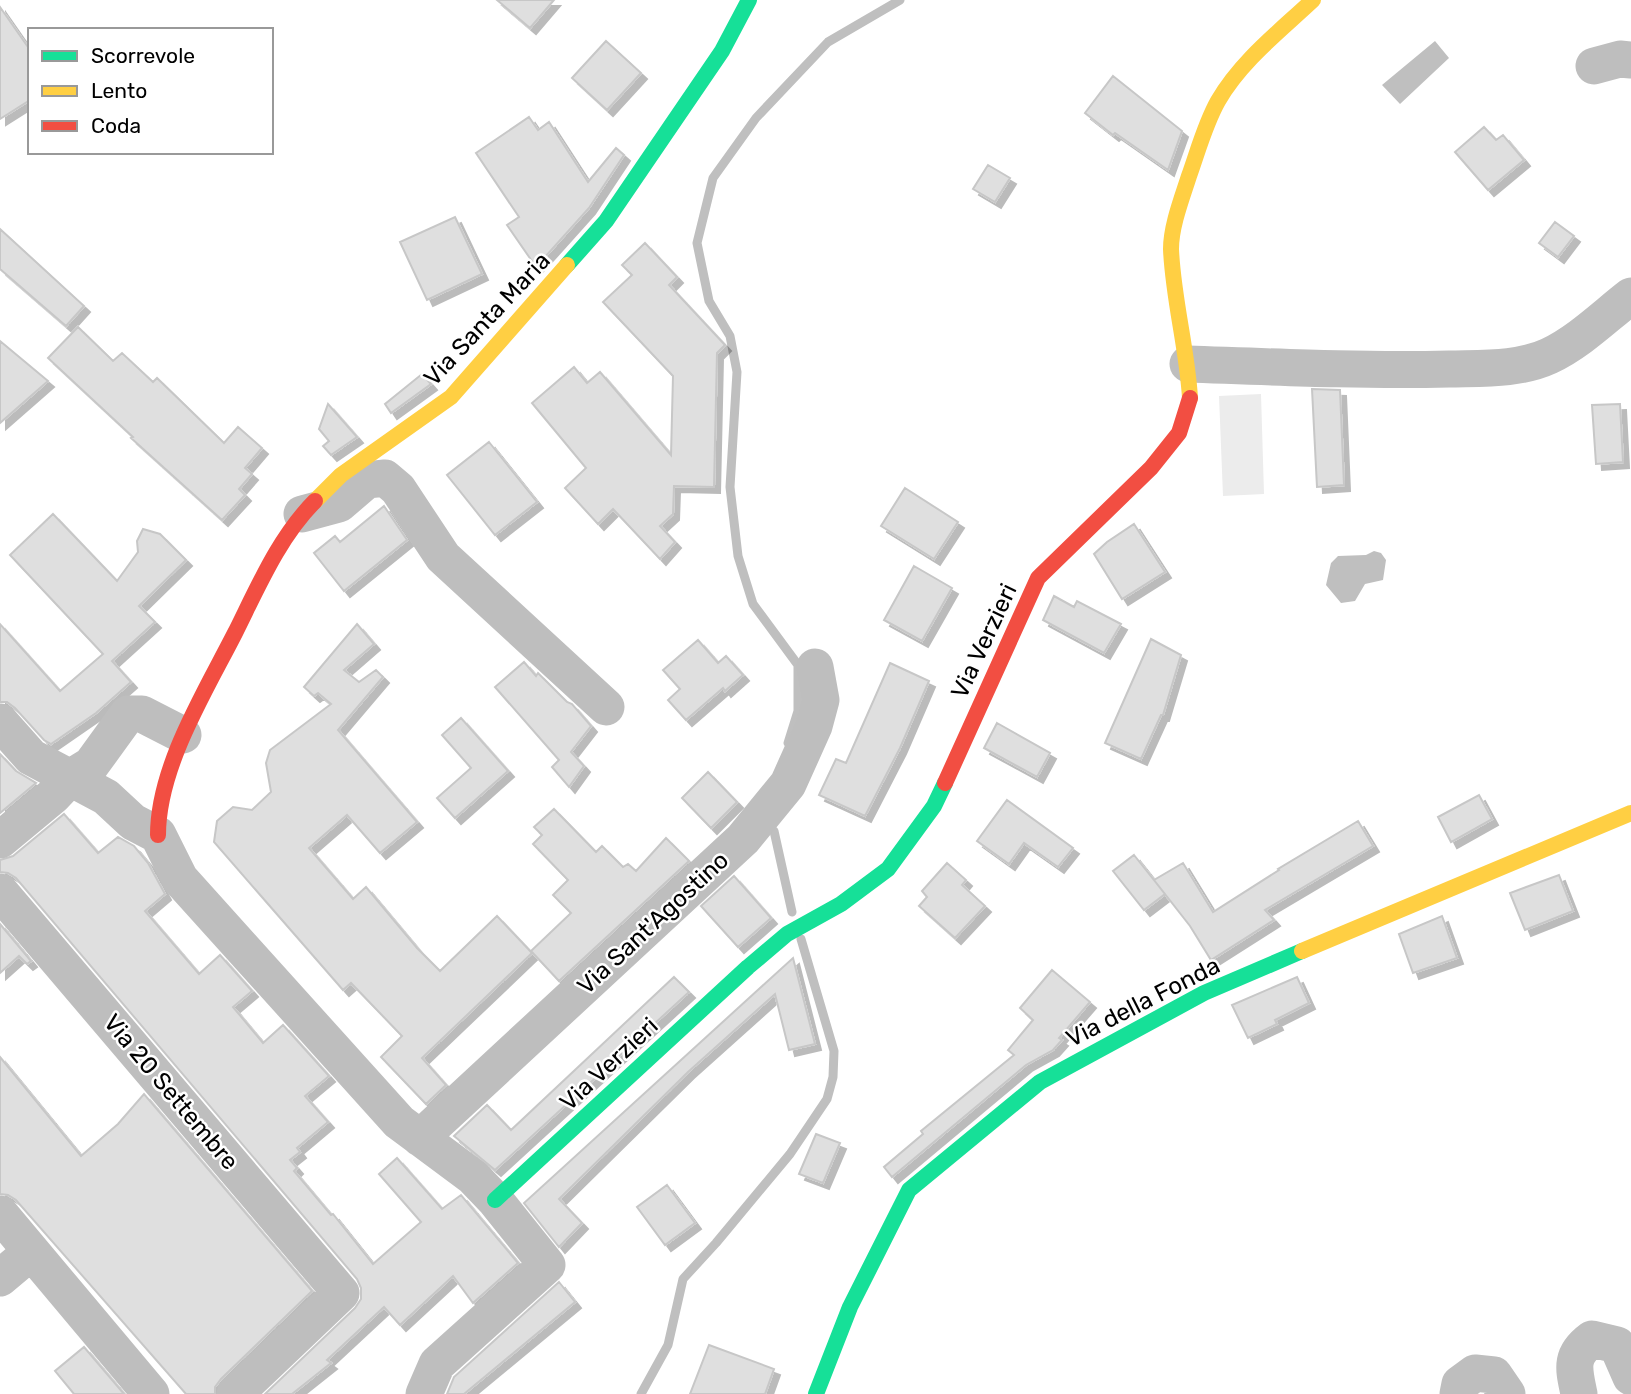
<svg xmlns="http://www.w3.org/2000/svg" width="1631" height="1394" font-family="Rubik,sans-serif">
<defs>
<filter id="shadow"><feDropShadow dx="6" dy="6" stdDeviation="0" flood-color="#0004"/></filter>
</defs>
<rect width="100%" height="100%" fill="#fff"/>
<!-- green -->
<path fill="#ececec" d="M 1261,394 L 1264,494 L 1223,496 L 1219,396 Z"/>
<!-- water -->
<path fill="#bfbfbf" d="M 1435,41 L 1449,58 L 1400,104 L 1382,85 Z
M 1374,551 L 1381,553 L 1386,560 L 1383,580 L 1365,584 L 1355,601 L 1341,603 L 1326,585 L 1331,563 L 1338,556 L 1366,555 Z"/>
<g fill="none" stroke-linecap="round" stroke-linejoin="round">
<!-- stream -->
<path stroke="#bfbfbf" stroke-width="9" d="M 788,743 L 798,711 L 798,665 L 753,604 L 738,556 L 730,487 L 737,372 L 730,336 L 709,301 L 697,243 L 713,178 L 756,118 L 828,42 L 900,0
M 774,831 L 792,912
M 641,1394 L 668,1345 L 683,1279 L 716,1243 L 790,1154 L 827,1099 L 833,1077 L 834,1051 L 801,939"/>
</g>
<!-- building -->
<path fill="#dfdfdf" stroke="#c7c7c7" stroke-width="2" filter="url(#shadow)" d="M 497,0 L 554,0 L 530,28 Z
M 0,7 L 30,50 L 30,100 L 0,119 Z
M 606,41 L 641,73 L 607,110 L 572,78 Z
M 1113,76 L 1182,131 L 1168,170 L 1115,133 L 1113,135 L 1085,113 Z
M 529,117 L 538,130 L 549,122 L 588,182 L 616,148 L 624,155 L 589,208 L 536,267 L 507,225 L 519,217 L 476,153 Z
M 1484,127 L 1496,140 L 1503,135 L 1524,160 L 1488,190 L 1455,152 Z
M 988,165 L 1010,178 L 995,202 L 973,189 Z
M 455,217 L 482,274 L 427,300 L 400,242 Z
M 1555,222 L 1574,236 L 1558,257 L 1539,243 Z
M 0,229 L 84,306 L 66,326 L 0,269 Z
M 645,243 L 677,277 L 669,285 L 725,345 L 717,353 L 714,487 L 674,486 L 673,514 L 660,526 L 675,542 L 660,559 L 613,509 L 598,524 L 565,488 L 586,468 L 532,403 L 574,367 L 587,383 L 600,372 L 671,455 L 673,376 L 603,302 L 632,275 L 622,265 Z
M 78,327 L 113,361 L 122,353 L 153,382 L 157,378 L 224,443 L 238,427 L 262,448 L 245,468 L 252,474 L 239,489 L 245,495 L 222,520 L 131,438 L 133,437 L 48,358 Z
M 0,341 L 48,381 L 0,423 Z
M 422,374 L 431,384 L 391,413 L 385,404 Z
M 1312,389 L 1340,390 L 1344,485 L 1317,487 Z
M 328,404 L 357,437 L 331,455 L 323,446 L 329,441 L 319,429 Z
M 1620,404 L 1623,462 L 1596,464 L 1592,405 Z
M 489,442 L 537,502 L 495,535 L 447,475 Z
M 905,488 L 958,522 L 934,559 L 881,526 Z
M 384,506 L 407,540 L 344,591 L 314,553 L 335,536 L 340,542 Z
M 53,514 L 117,581 L 138,552 L 137,541 L 143,529 L 160,534 L 186,560 L 139,606 L 155,622 L 112,661 L 131,682 L 96,713 L 51,744 L 44,740 L 15,708 L 7,702 L 0,702 L 0,624 L 60,691 L 103,654 L 10,555 Z
M 1134,524 L 1165,572 L 1122,599 L 1094,554 L 1107,542 Z
M 914,566 L 952,588 L 922,641 L 884,620 Z
M 1054,596 L 1074,607 L 1077,601 L 1121,624 L 1104,653 L 1043,620 Z
M 357,624 L 374,644 L 344,670 L 359,682 L 376,670 L 383,677 L 338,730 L 417,822 L 380,853 L 347,815 L 309,848 L 353,899 L 366,887 L 417,948 L 440,971 L 497,916 L 532,953 L 422,1058 L 446,1085 L 426,1104 L 381,1057 L 402,1036 L 351,983 L 343,990 L 214,842 L 217,821 L 233,807 L 252,810 L 271,792 L 266,763 L 270,750 L 331,704 L 318,693 L 314,696 L 304,687 Z
M 1151,639 L 1181,655 L 1163,715 L 1161,715 L 1141,759 L 1105,743 Z
M 698,640 L 718,663 L 726,656 L 743,675 L 725,691 L 723,688 L 686,720 L 668,700 L 680,689 L 663,670 Z
M 524,662 L 536,676 L 538,673 L 567,702 L 572,704 L 591,726 L 571,752 L 584,766 L 569,787 L 552,767 L 559,760 L 495,687 Z
M 890,663 L 929,681 L 900,748 L 865,816 L 819,795 L 836,759 L 846,763 Z
M 461,718 L 508,771 L 455,818 L 437,798 L 471,768 L 442,735 Z
M 997,723 L 1050,753 L 1037,777 L 984,748 Z
M 0,754 L 16,771 L 36,783 L 0,813 Z
M 708,772 L 737,802 L 711,828 L 682,798 Z
M 1479,795 L 1492,819 L 1451,842 L 1438,817 Z
M 1007,800 L 1073,848 L 1058,867 L 1024,843 L 1009,864 L 977,841 Z
M 554,809 L 596,852 L 602,846 L 623,867 L 628,864 L 636,871 L 666,838 L 689,861 L 559,981 L 531,951 L 571,913 L 553,895 L 568,880 L 533,844 L 542,835 L 534,827 Z
M 64,814 L 98,853 L 118,837 L 134,846 L 148,863 L 165,894 L 145,911 L 199,974 L 220,955 L 252,991 L 233,1007 L 263,1043 L 283,1025 L 329,1076 L 305,1096 L 328,1122 L 297,1148 L 300,1152 L 290,1160 L 297,1168 L 294,1171 L 331,1215 L 333,1214 L 373,1264 L 421,1222 L 379,1174 L 397,1158 L 442,1209 L 461,1195 L 518,1263 L 473,1303 L 453,1276 L 400,1325 L 384,1307 L 327,1360 L 331,1363 L 292,1394 L 265,1394 L 355,1308 L 361,1299 L 361,1288 L 357,1279 L 16,878 L 8,873 L 0,872 L 0,860 L 13,856 Z
M 1358,821 L 1373,846 L 1265,910 L 1274,920 L 1211,960 L 1190,926 L 1154,880 L 1183,863 L 1213,912 L 1279,870 L 1278,869 Z
M 1134,855 L 1165,894 L 1144,910 L 1113,871 Z
M 947,863 L 966,880 L 962,885 L 985,906 L 955,938 L 919,906 L 927,897 L 922,891 Z
M 1559,875 L 1573,911 L 1525,930 L 1510,893 Z
M 734,876 L 771,918 L 738,947 L 701,906 Z
M 1442,916 L 1457,958 L 1413,973 L 1399,934 Z
M 0,924 L 31,961 L 27,964 L 19,956 L 0,973 Z
M 793,958 L 815,1044 L 789,1050 L 775,994 L 688,1072 L 559,1199 L 582,1223 L 559,1247 L 524,1203 Z
M 1052,970 L 1090,1002 L 1059,1038 L 1062,1040 L 1053,1050 L 1026,1065 L 892,1177 L 884,1167 L 923,1134 L 921,1131 L 1014,1055 L 1008,1050 L 1033,1020 L 1020,1008 Z
M 674,977 L 689,992 L 495,1170 L 454,1136 L 487,1105 L 511,1130 Z
M 1297,977 L 1309,1003 L 1275,1020 L 1277,1024 L 1248,1038 L 1232,1005 Z
M 0,1057 L 81,1156 L 118,1124 L 144,1094 L 312,1291 L 221,1379 L 215,1387 L 215,1394 L 186,1394 L 16,1200 L 8,1195 L 0,1194 Z
M 816,1134 L 840,1143 L 823,1183 L 799,1174 Z
M 667,1185 L 695,1223 L 665,1245 L 637,1207 Z
M 559,1282 L 575,1302 L 464,1394 L 447,1394 L 454,1377 Z
M 709,1345 L 774,1369 L 765,1394 L 690,1394 Z
M 84,1347 L 124,1394 L 74,1394 L 55,1371 Z"/>
<g fill="none" stroke-linecap="round" stroke-linejoin="round">
<!-- street -->
<path stroke="#bebebe" stroke-width="37" d="M 1594,66 L 1620,59 L 1631,60
M 1188,364 C 1275,367 1362,371 1449,369 C 1482,368 1519,370 1549,356 C 1579,342 1605,316 1631,296
M 302,514 L 339,504 L 367,480 L 385,478 L 398,489 L 443,557 L 606,707
M 0,722 L 31,757 L 106,797 L 133,822 L 158,835 L 180,879 L 399,1122 L 473,1177 L 495,1200 L 547,1265 L 437,1364 L 424,1394
M 0,840 L 53,796 L 70,778 L 91,765 L 128,714 L 142,714 L 183,735
M 0,892 L 341,1293 L 235,1394
M 420,1138 L 743,839 L 788,784 L 814,726 L 821,700 L 815,667
M 0,1214 L 151,1394
M 0,1278 L 31,1252
M 1458,1394 L 1460,1384 L 1475,1373 L 1494,1375 L 1507,1394
M 1579,1394 C 1574,1369 1569,1356 1592,1339 L 1617,1345 L 1631,1377"/>
<!-- fast -->
<path stroke="#16e098" stroke-width="16" d="M 567,265 L 606,221 L 722,51 L 749,0
M 495,1200 L 748,967 L 787,934 L 841,904 L 888,869 L 934,806 L 945,783
M 816,1394 L 850,1307 L 909,1190 L 1040,1082 L 1204,993 L 1302,951"/>
<!-- slow -->
<path stroke="#ffcf43" stroke-width="16" d="M 1190,398 C 1187,347 1173,299 1171,249 C 1171,226 1182,198 1189,176 C 1198,151 1205,124 1218,101 C 1241,61 1280,31 1313,0
M 315,501 L 341,475 L 451,397 L 567,265
M 1302,951 L 1631,813"/>
<!-- jam -->
<path stroke="#f24e42" stroke-width="16" d="M 945,783 L 1038,578 L 1151,468 L 1179,433 L 1190,398
M 158,835 C 158,767 205,692 235,633 C 258,587 279,537 315,501"/>
</g>
<g text-anchor="middle" stroke-width="5" stroke-linejoin="round" paint-order="stroke">
<!-- street labels -->
<g font-size="24" fill="#000" stroke="#fff">
<text transform="translate(487 319) rotate(-47)" y="8">Via Santa Maria</text>
<text transform="translate(984 641) rotate(-65)" y="8">Via Verzieri</text>
<text transform="translate(653 923) rotate(-43)" y="8">Via Sant'Agostino</text>
<text transform="translate(1143 1002) rotate(-27)" y="8">Via della Fonda</text>
<text transform="translate(609 1064) rotate(-43)" y="8">Via Verzieri</text>
<text transform="translate(171 1092) rotate(50)" y="8">Via 20 Settembre</text>
</g>
</g>
<!-- legend -->
<rect x="28" y="28" width="245" height="126" fill="#ffffff" stroke="#999999" stroke-width="2"/>
<rect x="42" y="51" width="35" height="10" fill="#16e098" stroke="#999999" stroke-width="2"/>
<text x="91" y="63" font-size="21" fill="#000000">Scorrevole</text>
<rect x="42" y="86" width="35" height="10" fill="#ffcf43" stroke="#999999" stroke-width="2"/>
<text x="91" y="98" font-size="21" fill="#000000">Lento</text>
<rect x="42" y="121" width="35" height="10" fill="#f24e42" stroke="#999999" stroke-width="2"/>
<text x="91" y="133" font-size="21" fill="#000000">Coda</text>
</svg>
